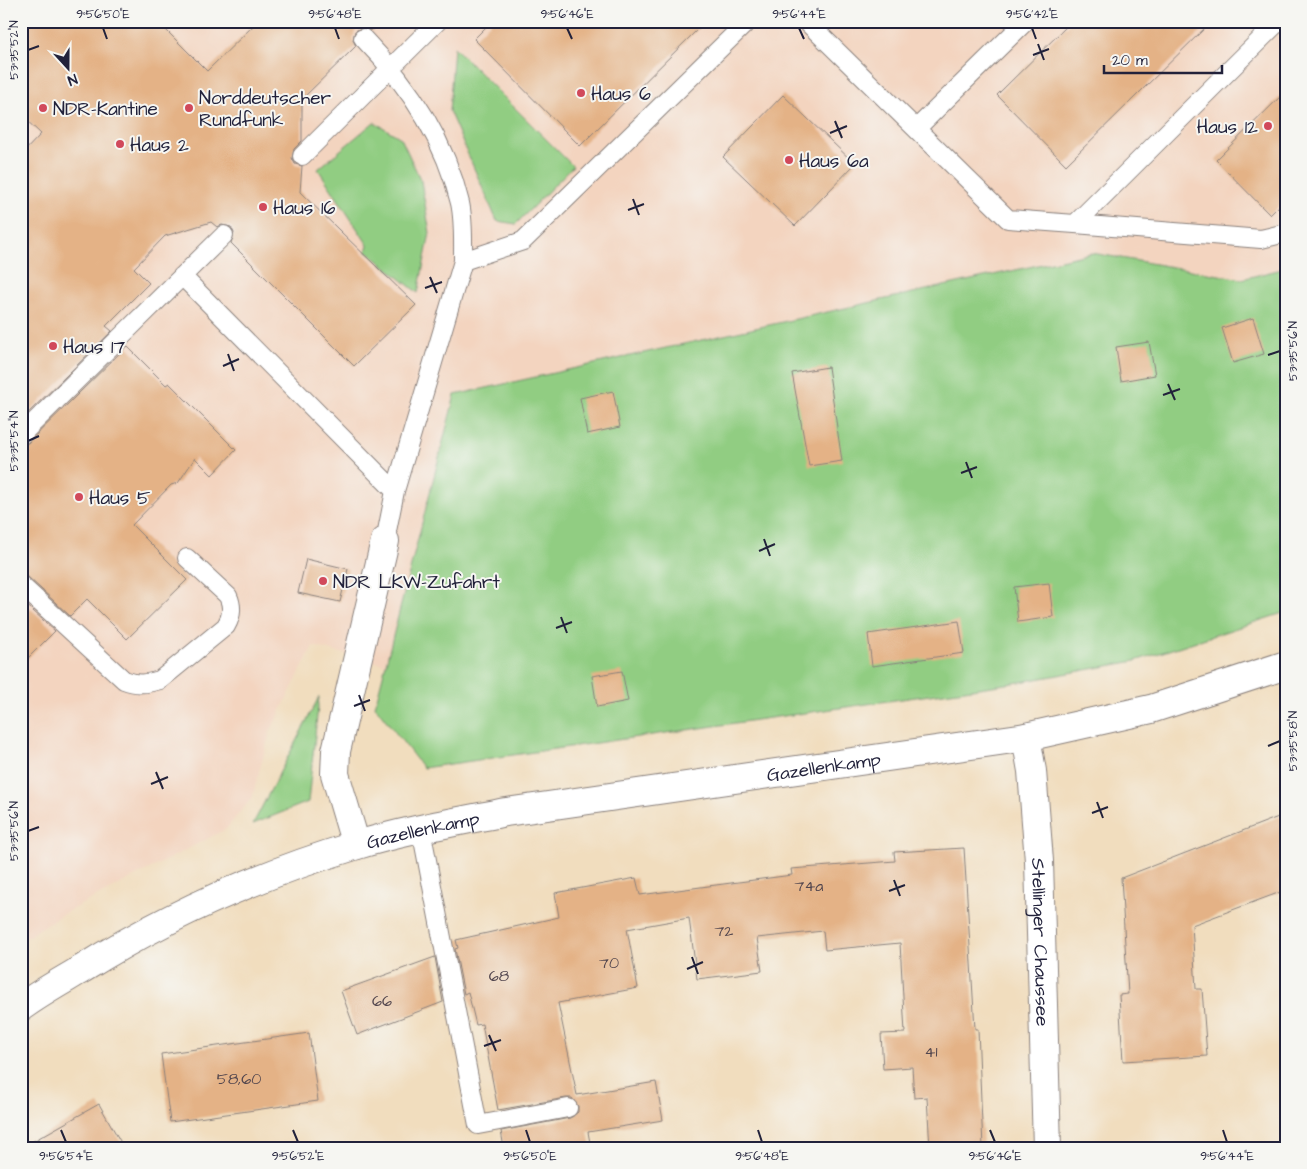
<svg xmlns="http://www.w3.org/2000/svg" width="1307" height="1169" font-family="'Architects Daughter',sans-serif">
<rect width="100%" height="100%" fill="#f6f6f2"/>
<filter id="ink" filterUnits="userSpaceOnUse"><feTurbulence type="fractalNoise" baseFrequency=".02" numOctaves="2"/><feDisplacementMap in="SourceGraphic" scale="10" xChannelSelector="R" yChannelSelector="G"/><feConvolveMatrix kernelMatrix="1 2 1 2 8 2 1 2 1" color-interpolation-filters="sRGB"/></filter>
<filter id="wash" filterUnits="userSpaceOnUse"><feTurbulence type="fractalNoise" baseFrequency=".0096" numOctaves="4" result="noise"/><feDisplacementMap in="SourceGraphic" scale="20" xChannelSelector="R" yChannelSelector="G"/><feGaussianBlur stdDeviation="1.12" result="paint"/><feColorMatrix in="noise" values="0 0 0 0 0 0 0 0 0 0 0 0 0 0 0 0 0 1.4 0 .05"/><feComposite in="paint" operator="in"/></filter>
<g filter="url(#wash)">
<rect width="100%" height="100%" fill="#f1ddbe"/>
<!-- built -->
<path fill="#f3d4bf" d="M 21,21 L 1286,21 L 1286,268 L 1242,279 L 1092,253 L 455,395 L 387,665 L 313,646 L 270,732 L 252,798 L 226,829 L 61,915 L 21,941 Z"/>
<!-- green -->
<path fill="#91cd82" stroke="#5a785e" d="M 454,47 L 573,166 L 516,224 L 497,221 L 449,111 Z
M 374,122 L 401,138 L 421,181 L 430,233 L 418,293 L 366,251 L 368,245 L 318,169 Z
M 1092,253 L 1242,279 L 1286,268 L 1286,612 L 1135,661 L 1020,682 L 423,768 L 375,706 L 455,395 Z
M 319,697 L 308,802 L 253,824 Z"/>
<g id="blocks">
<!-- building -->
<path fill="#e4b286" d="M 21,21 L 157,21 L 207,71 L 258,21 L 380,21 L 371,31 L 361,28 L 355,31 L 353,40 L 356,46 L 302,99 L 302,141 L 294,149 L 292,158 L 295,164 L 302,166 L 300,192 L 416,305 L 354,366 L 231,243 L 234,233 L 231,227 L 222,225 L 217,227 L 211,222 L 165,236 L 134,268 L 149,283 L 106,326 L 112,331 L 21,420 L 21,155 L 41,134 L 21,115 Z
M 492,21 L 706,21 L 580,146 L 474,39 Z
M 1072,21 L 1212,21 L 1066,165 L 997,95 Z
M 1286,91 L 1286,199 L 1270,215 L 1216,160 Z
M 783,95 L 855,164 L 795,226 L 723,157 Z
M 1253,318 L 1264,354 L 1233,363 L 1222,328 Z
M 1149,342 L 1155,375 L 1121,381 L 1116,347 Z
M 127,346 L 166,385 L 169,383 L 236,450 L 212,475 L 195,458 L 178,483 L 171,485 L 132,525 L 187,580 L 127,639 L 87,599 L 70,616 L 28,577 L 21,575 L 21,445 L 28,443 Z
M 828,367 L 842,461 L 809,466 L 792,373 Z
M 613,391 L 620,427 L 587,434 L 580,398 Z
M 306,559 L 348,569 L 340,602 L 298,593 Z
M 1049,583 L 1053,617 L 1018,622 L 1014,587 Z
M 21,600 L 55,631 L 21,665 Z
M 959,621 L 964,653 L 872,666 L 868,634 Z
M 622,671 L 628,701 L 597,707 L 592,676 Z
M 1286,814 L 1286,890 L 1192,925 L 1196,989 L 1202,989 L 1207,1056 L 1123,1061 L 1119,995 L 1128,994 L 1121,878 Z
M 964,848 L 975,1029 L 978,1029 L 983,1148 L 930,1148 L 927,1097 L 914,1098 L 912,1067 L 883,1069 L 881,1034 L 905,1033 L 900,943 L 825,950 L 823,931 L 757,938 L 762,971 L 697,979 L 689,918 L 627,929 L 638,988 L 558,1003 L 577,1095 L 656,1082 L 663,1120 L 588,1132 L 591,1148 L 504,1148 L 501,1131 L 570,1118 L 578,1112 L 578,1106 L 572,1098 L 566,1098 L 498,1110 L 482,1024 L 476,1025 L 468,992 L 464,994 L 455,949 L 458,948 L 456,940 L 559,917 L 555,893 L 636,878 L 640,895 L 792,875 L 791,869 L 895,861 L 894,852 Z
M 435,957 L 443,1002 L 357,1035 L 341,991 Z
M 309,1033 L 318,1101 L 170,1122 L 161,1054 Z
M 99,1104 L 124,1148 L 21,1148 Z"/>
</g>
</g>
<g filter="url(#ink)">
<use href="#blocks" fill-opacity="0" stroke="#8a807c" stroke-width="1"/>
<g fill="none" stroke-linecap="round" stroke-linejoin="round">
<!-- service casing -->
<g stroke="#8a807c" stroke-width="20">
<path id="service" d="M 806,21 L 1008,219 L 1075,224 L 1279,21
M 363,38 C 408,84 445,140 460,203 C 464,221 463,242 463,261
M 916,129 L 1026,21
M 302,156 L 438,21
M 1075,224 L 1261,239 L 1286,233
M 182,276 L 395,491
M 21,435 L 224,235
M 385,541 L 395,491 L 463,261 L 523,241 L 748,21
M 21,585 L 124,680 C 137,685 146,684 160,680 L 226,626 C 232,616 233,607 228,596 L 187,558
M 421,829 L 478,1125 L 568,1108"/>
</g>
<!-- minor casing -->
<g stroke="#8a807c" stroke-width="30">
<g id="minor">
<path id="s1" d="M 1026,737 L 1032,771 L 1039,861 L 1047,1148"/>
<path d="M 356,845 L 335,774 L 336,751 L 385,541"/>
</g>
</g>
<!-- tertiary casing -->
<g stroke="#8a807c" stroke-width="30">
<g id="tertiary">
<path id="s2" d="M 21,1007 C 40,993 62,981 82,969 C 166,916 259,875 354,846 C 403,831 455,822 506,812 L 1026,737 L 1151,709 L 1286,665"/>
</g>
</g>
<!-- service -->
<use href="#service" stroke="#fff" stroke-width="18"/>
<!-- minor -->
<use href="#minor" stroke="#fff" stroke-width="28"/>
<!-- tertiary -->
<use href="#tertiary" stroke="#fff" stroke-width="28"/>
</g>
</g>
<!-- ticks -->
<path fill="none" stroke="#22223b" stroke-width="2" d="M 103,28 L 107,39M 335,28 L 339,39M 567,28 L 572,39M 799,28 L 804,39M 1032,28 L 1036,39M 1038,44 L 1044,60M 28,50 L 39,46M 1033,55 L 1049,49M 835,121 L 842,138M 830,133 L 847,126M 633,199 L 639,215M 628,210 L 644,204M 430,277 L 437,293M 425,288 L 442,282M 228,354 L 234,371M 1268,355 L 1280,351M 223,366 L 239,359M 1168,384 L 1175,400M 1163,395 L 1180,389M 28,441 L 39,436M 966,462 L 972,478M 961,473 L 977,467M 764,539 L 770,556M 759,551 L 775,544M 561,617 L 567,633M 556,628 L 572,622M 359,695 L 365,711M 354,706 L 370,700M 1268,746 L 1280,741M 156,772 L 163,789M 151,784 L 168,777M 1097,802 L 1103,818M 1092,813 L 1108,807M 28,831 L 39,827M 894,880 L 900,896M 889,891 L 905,885M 692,957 L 698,974M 687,969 L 703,962M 489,1035 L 496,1051M 484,1046 L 501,1040M 61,1130 L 66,1142M 293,1130 L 298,1142M 526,1130 L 530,1142M 758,1130 L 762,1142M 990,1130 L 995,1142M 1223,1130 L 1227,1142"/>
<!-- markers -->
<g fill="#d1495b" stroke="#f6f6f2" stroke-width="2">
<circle cx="581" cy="93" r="5"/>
<circle cx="43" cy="108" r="5"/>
<circle cx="189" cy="108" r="5"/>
<circle cx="1268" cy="126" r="5"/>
<circle cx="120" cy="144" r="5"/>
<circle cx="789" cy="160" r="5"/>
<circle cx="263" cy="207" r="5"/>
<circle cx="53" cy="346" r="5"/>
<circle cx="79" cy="497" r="5"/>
<circle cx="323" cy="581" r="5"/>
</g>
<g text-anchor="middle" stroke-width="4" stroke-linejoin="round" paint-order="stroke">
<!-- number labels -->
<g font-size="16" fill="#52464e">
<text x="809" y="891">74a</text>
<text x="724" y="936">72</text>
<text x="609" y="968">70</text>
<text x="499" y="981">68</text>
<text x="382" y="1006">66</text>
<text x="931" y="1057">41</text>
<text x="239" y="1084">58,60</text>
</g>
<!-- poi labels -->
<g font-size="19" fill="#22223b" stroke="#f6f6f2" text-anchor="start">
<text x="591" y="100">Haus 6</text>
<text x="199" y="104">Norddeutscher<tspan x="199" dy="22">Rundfunk</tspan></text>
<text x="53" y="115">NDR-Kantine</text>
<text x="1258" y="133" text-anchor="end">Haus 12</text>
<text x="130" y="151">Haus 2</text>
<text x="799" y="167">Haus 6a</text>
<text x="273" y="214">Haus 16</text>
<text x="63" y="353">Haus 17</text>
<text x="89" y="504">Haus 5</text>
<text x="333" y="588">NDR LKW-Zufahrt</text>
</g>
<!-- street labels -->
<g font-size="19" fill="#22223b" stroke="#f6f6f2">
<text dy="7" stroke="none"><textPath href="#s2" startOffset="848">Gazellenkamp</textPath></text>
<text dy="7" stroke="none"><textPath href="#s2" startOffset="442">Gazellenkamp</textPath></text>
<text dy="7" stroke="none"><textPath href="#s1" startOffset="206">Stellinger Chaussee</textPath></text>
</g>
</g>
<!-- margin -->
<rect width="1307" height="1169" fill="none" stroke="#f6f6f2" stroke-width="55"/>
<!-- north arrow -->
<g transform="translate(68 68) rotate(159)" stroke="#f6f6f2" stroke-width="4" paint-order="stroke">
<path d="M0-4L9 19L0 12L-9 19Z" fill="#22223b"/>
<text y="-8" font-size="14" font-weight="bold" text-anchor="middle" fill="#22223b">N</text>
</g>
<!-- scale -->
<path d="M1104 65v8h118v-8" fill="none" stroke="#22223b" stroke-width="2.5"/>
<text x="1112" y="65" font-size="15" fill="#22223b" stroke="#f6f6f2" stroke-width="4" paint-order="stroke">20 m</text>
<rect x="28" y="28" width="1252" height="1114" fill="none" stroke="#22223b" stroke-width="2"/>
<g font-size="12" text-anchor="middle" fill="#22223b">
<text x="103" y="18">9°56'50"E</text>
<text x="335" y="18">9°56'48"E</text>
<text x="567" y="18">9°56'46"E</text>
<text x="799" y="18">9°56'44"E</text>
<text x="1032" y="18">9°56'42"E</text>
<text transform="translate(14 50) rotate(-90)" y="4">53°35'52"N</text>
<text transform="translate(1293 351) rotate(-90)" y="4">53°35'56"N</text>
<text transform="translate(14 441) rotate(-90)" y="4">53°35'54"N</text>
<text transform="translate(1293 741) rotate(-90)" y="4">53°35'58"N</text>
<text transform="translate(14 831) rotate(-90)" y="4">53°35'56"N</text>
<text x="66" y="1160">9°56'54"E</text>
<text x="298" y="1160">9°56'52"E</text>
<text x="530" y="1160">9°56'50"E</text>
<text x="762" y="1160">9°56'48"E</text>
<text x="995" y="1160">9°56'46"E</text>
<text x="1227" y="1160">9°56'44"E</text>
</g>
</svg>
